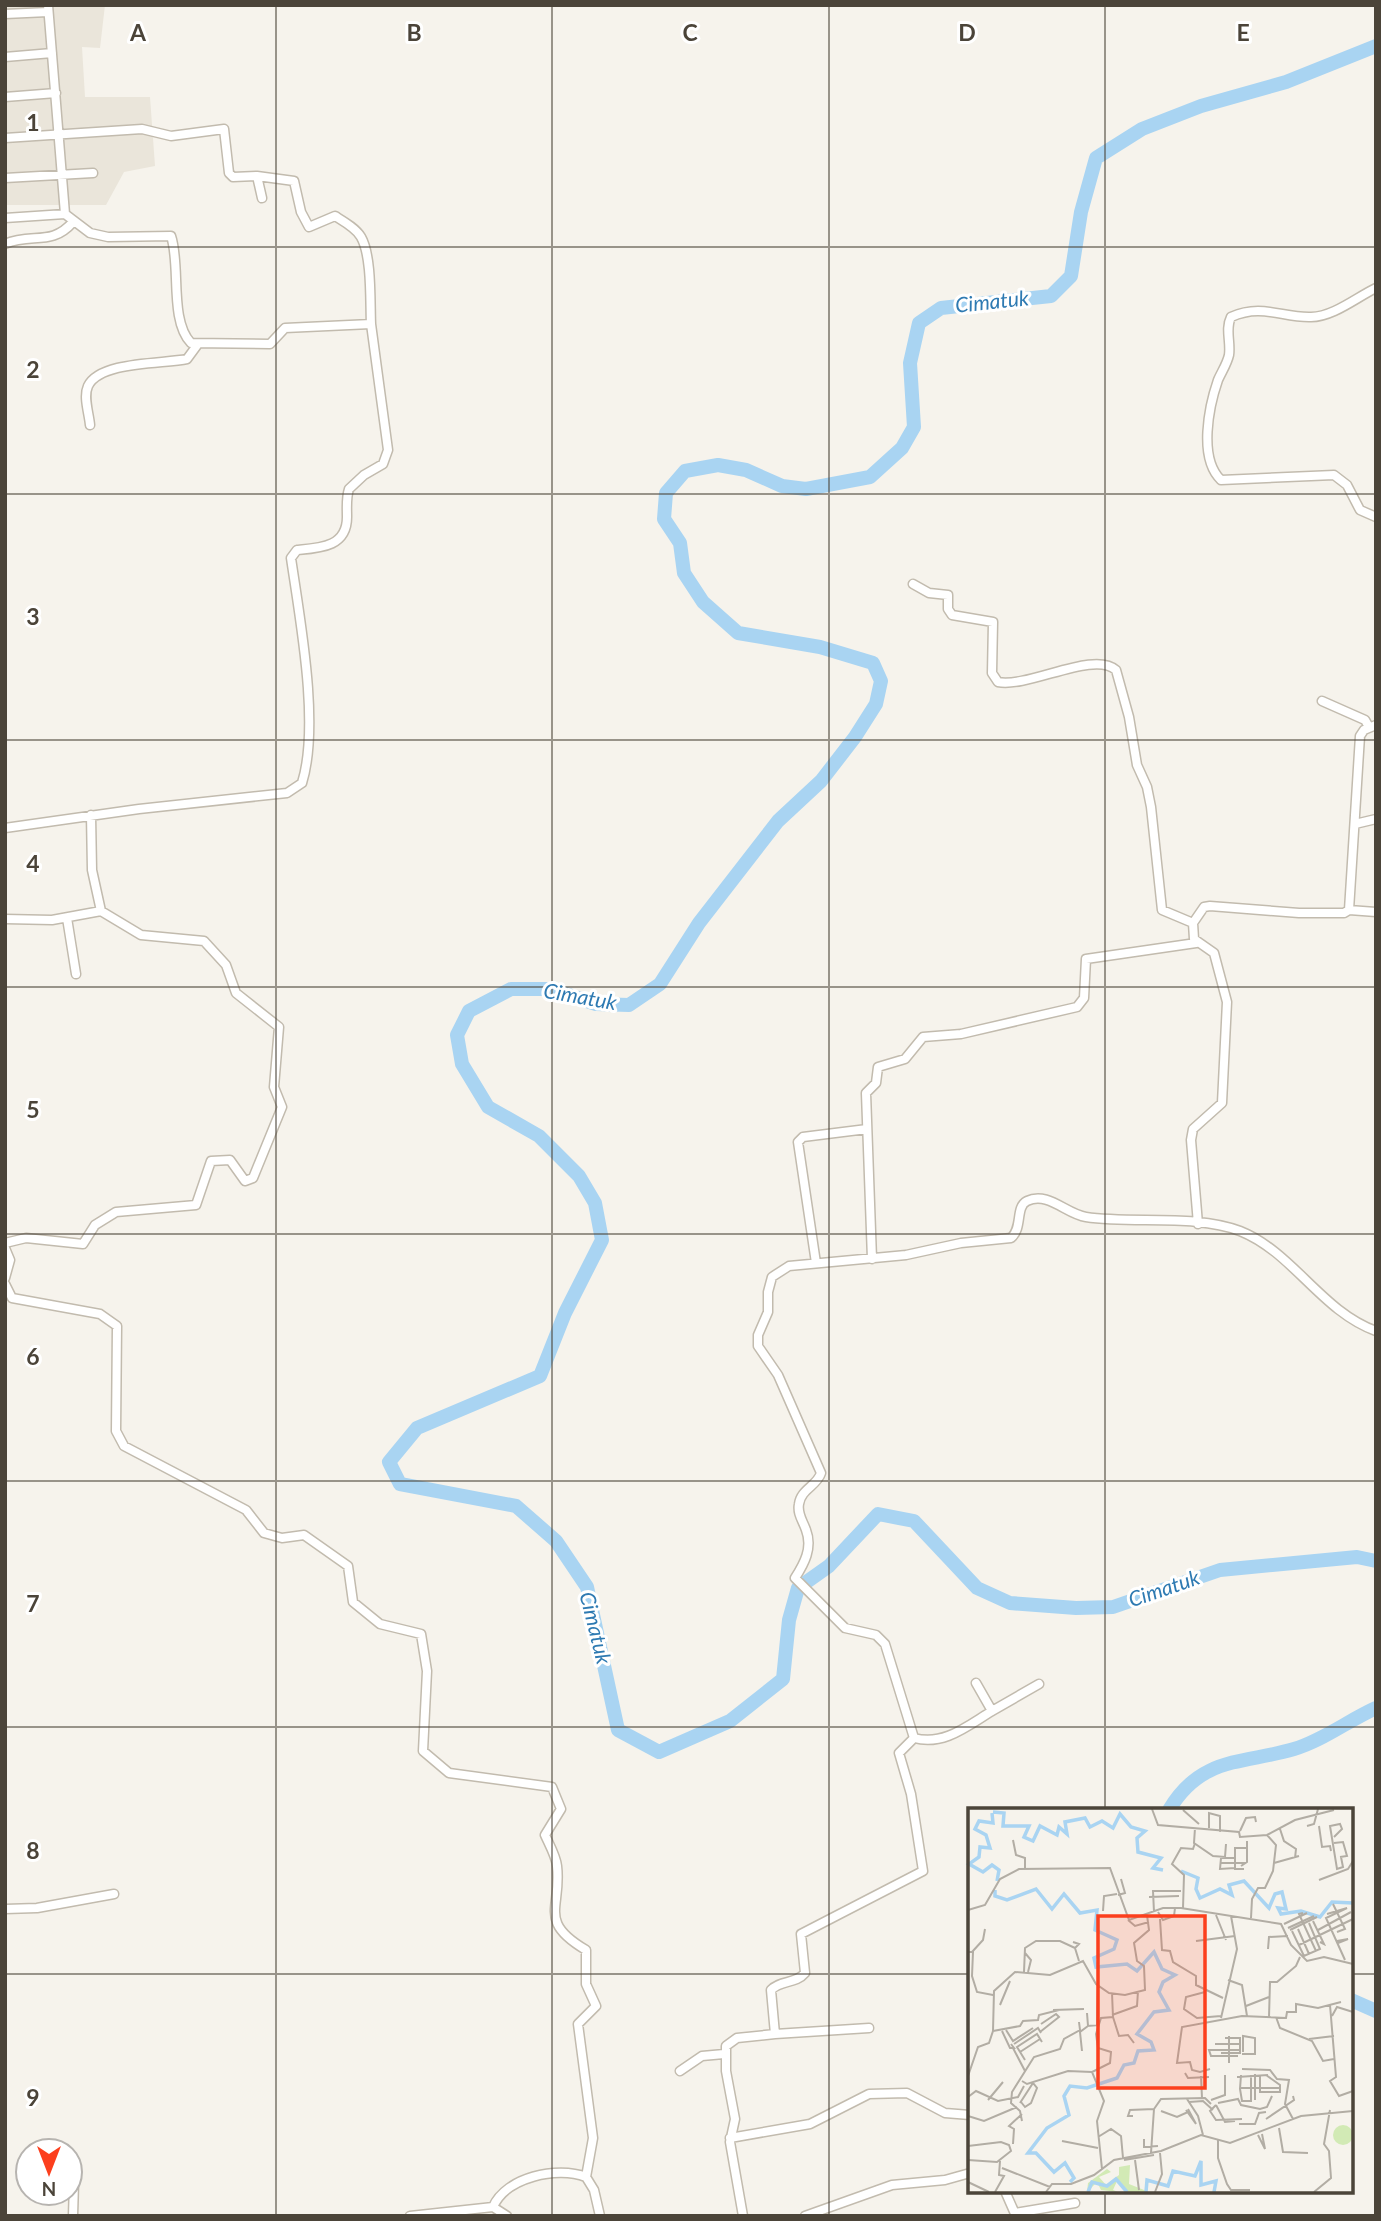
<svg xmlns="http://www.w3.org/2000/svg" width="1381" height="2221" font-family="Lato,sans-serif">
<rect width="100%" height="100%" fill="#f6f3ec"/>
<!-- residential -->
<path fill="#eae5da" d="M 5,5 L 105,5 L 100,48 L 82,47 L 85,97 L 150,97 L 155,166 L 124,172 L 106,205 L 5,205 Z"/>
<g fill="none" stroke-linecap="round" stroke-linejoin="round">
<!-- river -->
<path stroke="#a9d4f2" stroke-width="14" d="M 1376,46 L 1286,82 L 1201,106 L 1142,129 L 1096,158 L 1081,212 L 1071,276 L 1051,296 L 941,308 L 919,323 L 910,363 L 914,427 L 902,448 L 870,477 L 806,489 L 782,486 L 746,470 L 718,465 L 685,471 L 666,493 L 664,519 L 680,543 L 684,573 L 703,602 L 738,633 L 820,647 L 873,663 L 881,681 L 876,704 L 855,737 L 821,781 L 778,821 L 699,923 L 660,984 L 629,1005 L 596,1004 L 550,989 L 511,989 L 469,1011 L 457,1035 L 462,1064 L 488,1107 L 539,1136 L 579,1176 L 595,1203 L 602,1240 L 565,1313 L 540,1376 L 417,1428 L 389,1462 L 400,1484 L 516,1506 L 556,1541 L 587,1587 L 618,1730 L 659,1752 L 730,1721 L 783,1679 L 789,1620 L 798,1588 L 829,1566 L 878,1514 L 914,1521 L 977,1588 L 1010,1603 L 1076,1608 L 1113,1607 L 1220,1570 L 1357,1557 L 1376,1561
M 1169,1810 C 1201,1756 1243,1764 1294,1749 C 1322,1741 1349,1720 1376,1708
M 1351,2000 L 1376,2011"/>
<!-- minor casing -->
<g stroke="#c2bbae" stroke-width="11">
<path id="minor" d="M 5,14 L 48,12
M 5,57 L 52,53
M 5,97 L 56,93
M 5,138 L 142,129 L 171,136 L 224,129 L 229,173 L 233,177 L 257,176 L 262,198
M 257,176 L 294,181 L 301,212 L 309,227 L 335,216 C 343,221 356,228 361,237 C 372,256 370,302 371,324
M 5,178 L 93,173
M 5,218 L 65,214
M 5,244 C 32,232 51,247 73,222
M 1376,288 C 1357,297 1333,317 1311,317 C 1282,318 1262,303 1231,317 C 1225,329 1231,342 1229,355 C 1227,364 1222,371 1218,380 C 1209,406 1198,458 1221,480 L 1334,475 L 1347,485 L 1360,510 L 1376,517
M 90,425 C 89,413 83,397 88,386 C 100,361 163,364 187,359 L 198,344
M 913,584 L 929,593 L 948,595 L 948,609 L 952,615 L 993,622 L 992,673 L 998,682 C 1029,688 1094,650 1116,670 L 1129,717 L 1137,765 L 1147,787 L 1151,807 L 1162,910 L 1193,923
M 1322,701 L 1365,720 L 1369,727
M 91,815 L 92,870 L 101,911
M 1355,824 L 1376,819
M 5,828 L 139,809 L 287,793 L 302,783 C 320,725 300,620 291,558 L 297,550 C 320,548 347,547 347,517 C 347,507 346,498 349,489 L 364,475 L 383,464 L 388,450 L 371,324 L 285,328 L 270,344 L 191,343 C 169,320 181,265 171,236 L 108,237 L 90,233 L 65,214 L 48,5
M 1349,910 L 1376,912
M 67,918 L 76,974
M 5,919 L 52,920 L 101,911 L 141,935 L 204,941 L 226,965 L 236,993 L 279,1027 L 274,1087 L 282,1107 L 253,1178 L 245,1181 L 230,1160 L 211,1161 L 196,1205 L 116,1212 L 95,1225 L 83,1244 L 26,1238 L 5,1243
M 1198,1224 L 1191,1140 L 1193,1129 L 1222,1103 L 1227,1002 L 1214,953 L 1194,939 L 1193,923 L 1204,907 L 1210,906 L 1299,913 L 1344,913 L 1349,910 L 1360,736 L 1364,730 L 1376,725
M 5,1248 L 10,1260 L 5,1278
M 872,1259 L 866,1093 L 876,1083 L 878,1067 L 905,1059 L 923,1037 L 961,1034 L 1077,1007 L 1084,998 L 1086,959 L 1196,943
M 816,1263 L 798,1142 L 803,1137 L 867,1129
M 5,1284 L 12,1298 L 100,1314 L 117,1326 L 116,1431 L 124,1446 L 246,1510 L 264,1533 L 282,1538 L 304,1535 L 348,1566 L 353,1602 L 380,1624 L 421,1634 L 427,1671 L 423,1751 L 449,1773 L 552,1787 L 561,1809 L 545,1835 C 549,1844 556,1856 557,1866 C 562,1908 537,1921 586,1950 L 586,1984 L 596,2006 L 578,2024 L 593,2138 L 586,2177
M 992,1711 L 1039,1684
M 914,1738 C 944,1746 967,1726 992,1711 L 976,1683
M 5,1909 L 37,1908 L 114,1894
M 775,2034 L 869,2028
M 680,2071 L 702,2056 L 724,2054
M 730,2138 L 810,2124 L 869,2094 L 907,2093 L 945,2113 L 970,2115
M 1005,2191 L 1016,2216
M 493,2207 L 507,2216
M 1015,2213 L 1075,2203
M 73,2216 L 74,2183
M 410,2216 L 493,2207 C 506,2177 557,2166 586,2177 L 594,2190 L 600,2216
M 743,2216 L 730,2142 L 735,2119 L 726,2071 L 726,2046 L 737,2038 L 775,2034 L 771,1990 C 780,1980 796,1984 805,1973 L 801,1934 L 923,1871 L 911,1794 L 899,1753 L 914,1738 L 885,1644 L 876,1635 L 845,1628 L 795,1578 C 804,1564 813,1548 806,1530 C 803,1521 797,1514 799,1504 C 801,1489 817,1486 821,1473 L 778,1375 L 758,1346 L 758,1335 L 768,1312 L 768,1292 L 772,1277 L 789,1266 L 906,1255 L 961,1243 L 1011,1238 C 1023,1228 1015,1207 1027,1201 C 1048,1191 1066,1214 1086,1217 C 1133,1224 1196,1214 1240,1231 C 1293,1252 1321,1311 1376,1331
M 805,2216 L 892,2185 L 945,2180 L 970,2173"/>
</g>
<!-- minor -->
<use href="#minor" stroke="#fff" stroke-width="8"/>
</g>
<!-- grid -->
<path fill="none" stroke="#4b4439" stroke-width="2" stroke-opacity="0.55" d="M 276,5 L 276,2216M 552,5 L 552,2216M 829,5 L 829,2216M 1105,5 L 1105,1810M 5,247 L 1376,247M 5,494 L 1376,494M 5,740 L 1376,740M 5,987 L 1376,987M 5,1234 L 1376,1234M 5,1481 L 1376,1481M 5,1727 L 1376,1727M 5,1974 L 970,1974M 1351,1974 L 1376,1974M 1105,2191 L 1105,2216"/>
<g text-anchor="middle" stroke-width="6" stroke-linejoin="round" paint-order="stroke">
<!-- water labels -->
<g font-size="21" font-style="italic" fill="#2e7ab2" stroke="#fff">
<text transform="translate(992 302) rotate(-6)" y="7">Cimatuk</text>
<text transform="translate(580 997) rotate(10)" y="7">Cimatuk</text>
<text transform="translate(1164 1589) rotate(-19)" y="7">Cimatuk</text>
<text transform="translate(595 1628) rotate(76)" y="7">Cimatuk</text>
</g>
</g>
<!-- overview -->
<g transform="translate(968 1808)">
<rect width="385" height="385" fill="#f6f3ec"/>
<path d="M 162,357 L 161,376 L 181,384 L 158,384 L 149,373 L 145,382 L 150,384 L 133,382 L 129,374 L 119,384 L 120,375 L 139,361 L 143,364 L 131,369 L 138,377 L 151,367 L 151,359 Z" fill="#d2eab5"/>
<path d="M365 327a10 10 0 1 1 20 0a10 10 0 1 1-20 0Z" fill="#d2eab5"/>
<path fill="none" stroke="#a9d4f2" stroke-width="3.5" d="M 25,4 L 36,5 L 35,18 L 61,18 L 56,29 L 65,33 L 72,18 L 89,27 L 91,19 L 99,26 L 97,14 L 117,10 L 122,19 L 134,13 L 145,20 L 152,6 L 163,19 L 177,23 L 169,30 L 170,44 L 193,50 L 185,60 L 195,62M 24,5 L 25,15 L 11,13 L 7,21 L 18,27 L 22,40 L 12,39 L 11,49 L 1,56 L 15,64 L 24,57 L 31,62 L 29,73M 213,63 L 230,70 L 228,81 L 232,90 L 252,81 L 264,87 L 261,77 L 276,73 L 301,100 L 307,86 L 314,84 L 318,101 L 310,100 L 313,106 L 333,103 L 352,109 L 364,94 L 385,95M 27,82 L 27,88 L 39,92 L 68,81 L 84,101 L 96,86 L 112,105 L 129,102 L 127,122 L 149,132 L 146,141 L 126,150 L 128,159 L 159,156 L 169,163 L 186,144 L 194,161 L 207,167 L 195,174 L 191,184 L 201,202 L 186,204 L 169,226 L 183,234 L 186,242 L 170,243 L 166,255 L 156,257 L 149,270 L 119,280 L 102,278 L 96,288 L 101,307 L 79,320 L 60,345 L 68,345 L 86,364 L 97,355 L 106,370 L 102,374M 120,384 L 124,374 L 139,378 L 148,371 L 159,384M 178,384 L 179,372 L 200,378 L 205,363 L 227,368 L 233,353 L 233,377 L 248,373 L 246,384"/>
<path fill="none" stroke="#b2ada4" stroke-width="2" d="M 184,1 L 190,17 L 271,24 L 272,29 L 299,27 L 327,12 L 366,2M 215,2 L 231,16M 339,18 L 346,16 L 350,1M 351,18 L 354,39 L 362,38 L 363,43M 385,19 L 385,43M 227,20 L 226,35 L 245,48 L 257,49 L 258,36M 241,20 L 241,5 L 252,8 L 252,24M 312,21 L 316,33 L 328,41 L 327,50M 272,23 L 278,10 L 287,9 L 288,14M 366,29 L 374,21 L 372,16 L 362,18 L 369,61 L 375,59 L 373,49M 45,32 L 48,47 L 57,50 L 57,60M 366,35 L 375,34 L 379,48 L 372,49M 267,50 L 253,50 L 252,61 L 267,60M 253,55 L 277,55M 306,55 L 331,48M 273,58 L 279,54 L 279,33M 276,61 L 267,61 L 267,40 L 279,40M 351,72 L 380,61 L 385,53M 150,87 L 157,85 L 153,71M 181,89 L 211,88M 365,96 L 377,121 L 369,124M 215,100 L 216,67 L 204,56 L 213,40 L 225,41 L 227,35M 0,102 L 17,97 L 32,71 L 51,61 L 142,60 L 161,112 L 195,100 L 213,100 L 313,116 L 323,137 L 339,153 L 356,149 L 385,156M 135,103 L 136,88 L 149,86M 186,104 L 185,83 L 213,83M 190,104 L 195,112 L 206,108 L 207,100M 335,105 L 331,106 L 348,143M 359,106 L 379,100 L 358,110 L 377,152M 248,107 L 258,132M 283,110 L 284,91 L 290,80 L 297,80 L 305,63 L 308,37 L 299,27M 192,111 L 194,142 L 202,143 L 205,154 L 228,168 L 228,177 L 255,190M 160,112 L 167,118 L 181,114M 345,113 L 356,136 L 352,134M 316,116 L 339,105M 320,120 L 346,108M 330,121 L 341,146M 322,122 L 349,109M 350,122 L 383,104M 324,123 L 336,148 L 352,141 L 341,115M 228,133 L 267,128M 369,133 L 380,131 L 370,135M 105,134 L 111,136 L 107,140 L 111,153M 331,137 L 385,111M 300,141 L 301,129 L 320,128M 0,144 L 5,144 L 4,168 L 9,184 L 25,187M 4,144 L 15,132 L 17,121M 57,145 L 63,152 L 60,164M 56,164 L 57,140 L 68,133 L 92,133 L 107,140M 260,172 L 274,177 L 279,208M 237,184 L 218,189 L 216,201 L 229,210 L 253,208M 32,197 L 42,173M 362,197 L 368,269 L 362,273 L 371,288 L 385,283M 278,198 L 301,189M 85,202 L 116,201M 119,205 L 120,218 L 131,217M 144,207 L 169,198 L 170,183M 364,208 L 369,199 L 385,204M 145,209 L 151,228 L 160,227 L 166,235M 301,209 L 302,174 L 309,174 L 328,158 L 332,149M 308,209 L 312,220 L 344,233 L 355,253 L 366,251M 253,210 L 269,141 L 263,108M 129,217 L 130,177M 38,222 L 45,233 L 65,220M 25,223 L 52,218 L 55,213 L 70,212 L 71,207 L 91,202M 34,223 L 42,240 L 46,240 L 43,236M 72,224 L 91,209 L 88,206 L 73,216M 261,228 L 261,255M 341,231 L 366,228M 46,236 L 70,220 L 73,225M 247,236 L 272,236M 45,240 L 57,263M 114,243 L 112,224 L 120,218M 52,244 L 72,231M 253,245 L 272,245 L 272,230 L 257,230M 274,246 L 287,246 L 287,230 L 275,228 L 275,244M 270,248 L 243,248 L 241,242 L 272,242M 57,252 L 49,239 L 69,226 L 74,234M 242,261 L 232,264 L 224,262 L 222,254 L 209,255 L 214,219 L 274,208 L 318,210 L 319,204 L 328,204 L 328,196 L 350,200 L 373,194M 274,261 L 302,262 L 309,271 L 321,272 L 317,296 L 325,311M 217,265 L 220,270 L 241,269M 283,267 L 283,280 L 312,280M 292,267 L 292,284 L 312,284 L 312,277 L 298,267M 0,268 L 10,239 L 21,235 L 25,223 L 26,183 L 47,164 L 82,167 L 115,153 L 128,176 L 141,185 L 157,187 L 177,182 L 176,158 L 169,153 L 166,135 L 181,122 L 179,107M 233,268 L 234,290M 269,269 L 300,267M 54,273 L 59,276 L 100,263 L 124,264M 272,280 L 283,280 L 283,293 L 274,293 L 272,281 L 273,267M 0,289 L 8,283 L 30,293 L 50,289 L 56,278M 219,291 L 230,308 L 235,327M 20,292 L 35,274M 243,292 L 257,287 L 257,267M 287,292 L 287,266M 221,294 L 235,293 L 245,302M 52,295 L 65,275 L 69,280 L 63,295 L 57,299 L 53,294M 250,295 L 270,291 L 273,297 L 292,301 L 299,299 L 304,288M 248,297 L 242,303 L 248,312 L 274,311M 248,297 L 257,314 L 267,313M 218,302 L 228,316 L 220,301M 193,303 L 209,309 L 220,304M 0,308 L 16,313 L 49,299M 165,308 L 160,308 L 162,302 L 186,301M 298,311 L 326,292 L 325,288M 54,313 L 52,303 L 43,295 L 44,284 L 66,249 L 92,241 L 96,231 L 112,222 L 111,214M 271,316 L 287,316 L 291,305 L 298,304M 311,320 L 315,344 L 340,345M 290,327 L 297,341 L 294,326M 130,329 L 143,321 L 153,328 L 155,350M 176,331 L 176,339 L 190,338M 250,332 L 250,350 L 259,376 L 263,382 L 282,382M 94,333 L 130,340M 45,336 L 46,321 L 41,318 L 54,306M 0,338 L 33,334 L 41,337 L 43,343 L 29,354 L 0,352M 183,345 L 186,301 L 193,291 L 237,290 L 243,296M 156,352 L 186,347M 167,352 L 171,382M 34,360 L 82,379M 134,361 L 129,313 L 136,293 L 124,264 L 142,255 L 143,244 L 130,240 L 128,226 L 133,210 L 145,209 L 144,185M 0,374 L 21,384M 27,384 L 36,368 L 31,367 L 32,353M 78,384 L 84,376 L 103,376 L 126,367 L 146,352 L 193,343 L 233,327 L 262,335 L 333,308 L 385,303M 187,384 L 194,366 L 192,345M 346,384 L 363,370 L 361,343 L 356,336 L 362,302"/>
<path fill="#fc3f1d" fill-opacity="0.15" stroke="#fc3f1d" stroke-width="3.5" d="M 130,108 L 237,108 L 237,280 L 130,280 Z"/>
<rect width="385" height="385" fill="none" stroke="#4b4439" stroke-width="3.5"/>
</g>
<g font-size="23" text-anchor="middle" font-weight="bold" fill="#4b4439" stroke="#fff" stroke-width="6" stroke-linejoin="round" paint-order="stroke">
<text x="138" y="41">A</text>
<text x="414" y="41">B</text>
<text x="690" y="41">C</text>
<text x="967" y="41">D</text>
<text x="1243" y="41">E</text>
<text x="33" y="131">1</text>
<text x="33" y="378">2</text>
<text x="33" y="625">3</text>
<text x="33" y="872">4</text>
<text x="33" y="1118">5</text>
<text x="33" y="1365">6</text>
<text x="33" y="1612">7</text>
<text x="33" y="1859">8</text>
<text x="33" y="2106">9</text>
</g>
<!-- border -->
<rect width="1381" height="2221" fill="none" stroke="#4b4439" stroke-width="14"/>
<!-- north arrow -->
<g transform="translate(49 2172) rotate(180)"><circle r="33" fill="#ffffff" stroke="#b7b4b0" stroke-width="2"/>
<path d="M0-5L12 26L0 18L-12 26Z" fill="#fc3f1d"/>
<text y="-10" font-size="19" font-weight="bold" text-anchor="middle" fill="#4b4439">N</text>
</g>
</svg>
